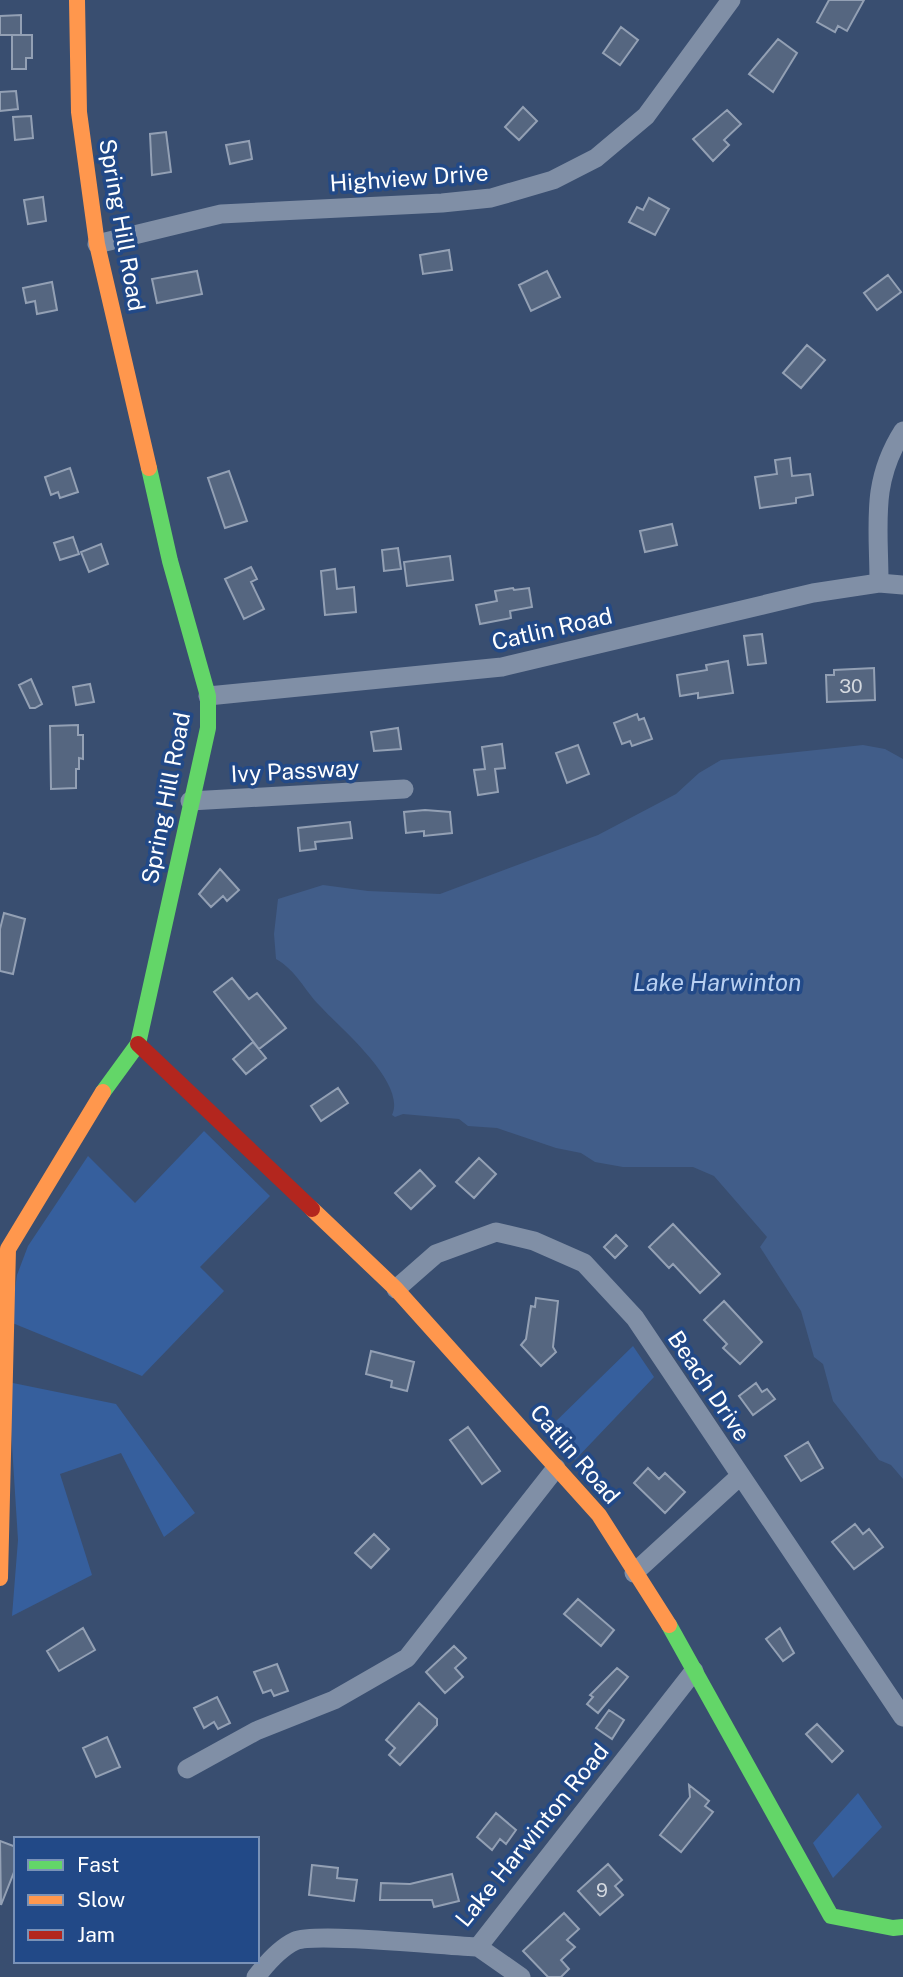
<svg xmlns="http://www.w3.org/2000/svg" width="903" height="1977" font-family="'Public Sans',sans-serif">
<rect width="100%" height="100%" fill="#394e70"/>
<!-- green -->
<path fill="#365f9d" d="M 204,1131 L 270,1196 L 200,1267 L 224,1291 L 142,1376 L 10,1322 L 17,1275 L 28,1246 L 88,1156 L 135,1203 Z
M 633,1346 L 654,1377 L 575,1460 L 550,1427 Z
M 8,1382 L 116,1404 L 195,1513 L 164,1537 L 121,1453 L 60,1474 L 92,1575 L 12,1616 L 18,1540 Z
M 858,1793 L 882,1827 L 833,1878 L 813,1843 Z"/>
<!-- water -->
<path fill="#415d89" d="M 863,745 L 885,749 L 903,759 L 903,1479 L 891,1465 L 879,1460 L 833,1401 L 823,1364 L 814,1357 L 801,1311 L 760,1247 L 767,1237 L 714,1176 L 693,1167 L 623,1167 L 595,1162 L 581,1153 L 556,1148 L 497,1128 L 468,1126 L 459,1119 L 403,1114 L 395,1117 L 392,1115 C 407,1083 340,1028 320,1006 C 304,990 297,971 276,959 L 274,934 L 278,899 L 323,885 L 368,891 L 440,894 L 598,835 L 676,794 L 699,773 L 721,760 Z"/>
<!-- building -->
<path fill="#556680" stroke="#93a0b4" stroke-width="2" d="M 829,0 L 864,0 L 847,31 L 838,26 L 835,32 L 817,22 Z
M 21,15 L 21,35 L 0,35 L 0,16 Z
M 621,27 L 638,40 L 620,65 L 603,53 Z
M 12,35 L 32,35 L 32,58 L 26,58 L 26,69 L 12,69 Z
M 778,39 L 797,53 L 773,92 L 749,74 Z
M 16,91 L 18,109 L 0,111 L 0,92 Z
M 523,107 L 537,121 L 519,140 L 505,127 Z
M 727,110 L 741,124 L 724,140 L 729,145 L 713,161 L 693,139 Z
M 31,116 L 33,138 L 15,140 L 13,117 Z
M 166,132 L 171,172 L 152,175 L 150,134 Z
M 249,141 L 252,159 L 230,164 L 226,145 Z
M 43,197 L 46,221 L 28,224 L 24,200 Z
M 649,198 L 669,209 L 655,235 L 629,222 L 637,207 L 643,210 Z
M 449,250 L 452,270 L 423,274 L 420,255 Z
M 197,271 L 202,294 L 157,303 L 152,279 Z
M 547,271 L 560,297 L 531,311 L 519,285 Z
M 888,275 L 901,292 L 877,310 L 864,293 Z
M 52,282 L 57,310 L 37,314 L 35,301 L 26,303 L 23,288 Z
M 807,345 L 825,360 L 801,388 L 783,373 Z
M 790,458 L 792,476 L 810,474 L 813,495 L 796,498 L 796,503 L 760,508 L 755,477 L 777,474 L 775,460 Z
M 70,468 L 78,492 L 60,498 L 58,492 L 51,495 L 45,477 Z
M 229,471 L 247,521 L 225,528 L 208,478 Z
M 672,524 L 677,545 L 645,552 L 640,531 Z
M 73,537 L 79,554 L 60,560 L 54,543 Z
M 101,544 L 108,564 L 89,572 L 81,552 Z
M 398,548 L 401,569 L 384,571 L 382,550 Z
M 450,556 L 453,580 L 407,586 L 404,562 Z
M 251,567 L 257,579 L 251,582 L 264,609 L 244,619 L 225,579 Z
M 335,569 L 337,589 L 354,587 L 356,612 L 325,615 L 321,571 Z
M 513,588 L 514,590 L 529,588 L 532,607 L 510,611 L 511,618 L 480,624 L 476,605 L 497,601 L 495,591 Z
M 762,634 L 766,663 L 748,665 L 744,636 Z
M 728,661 L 733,693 L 698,698 L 698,693 L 680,696 L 677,675 L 707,670 L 706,665 Z
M 874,668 L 875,700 L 827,702 L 826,675 L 834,675 L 834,670 Z
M 31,679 L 42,704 L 35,708 L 30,708 L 19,685 Z
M 90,684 L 94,702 L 76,705 L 73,687 Z
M 637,714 L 639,720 L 644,718 L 652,739 L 632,746 L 630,741 L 622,744 L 614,723 Z
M 78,725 L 78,735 L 83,735 L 83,759 L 79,758 L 79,769 L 76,769 L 76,788 L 51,789 L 50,726 Z
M 398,728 L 401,749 L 374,751 L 371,732 Z
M 502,744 L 505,768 L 495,769 L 498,792 L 478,795 L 474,770 L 485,769 L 482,747 Z
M 578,745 L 589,774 L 567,783 L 556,753 Z
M 425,810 L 450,812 L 452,833 L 424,836 L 424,831 L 406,833 L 404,812 Z
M 350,822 L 352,838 L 315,842 L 316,849 L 300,851 L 298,828 Z
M 220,869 L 239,890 L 227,901 L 223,896 L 211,907 L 199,894 Z
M 4,913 L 25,919 L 13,974 L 0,971 L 0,929 Z
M 232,978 L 249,999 L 257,993 L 286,1028 L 259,1049 L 214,992 Z
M 253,1042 L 266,1058 L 246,1074 L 233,1059 Z
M 338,1088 L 348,1103 L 321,1121 L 311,1106 Z
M 479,1158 L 496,1174 L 474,1198 L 456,1182 Z
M 420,1170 L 435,1186 L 411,1209 L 395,1193 Z
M 673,1224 L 720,1274 L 700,1293 L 673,1264 L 669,1268 L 649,1247 Z
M 616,1235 L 627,1246 L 615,1258 L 604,1247 Z
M 536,1298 L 558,1301 L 553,1347 L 556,1352 L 541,1366 L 521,1345 L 526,1339 L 531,1306 L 535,1307 Z
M 724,1301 L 762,1342 L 740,1364 L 723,1348 L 727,1344 L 704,1320 Z
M 371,1351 L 414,1362 L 407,1391 L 391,1387 L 392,1381 L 366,1374 Z
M 756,1383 L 762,1392 L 767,1389 L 775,1399 L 753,1415 L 739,1396 Z
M 468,1427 L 500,1471 L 482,1484 L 450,1440 Z
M 808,1442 L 823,1468 L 801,1481 L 785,1456 Z
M 648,1468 L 659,1479 L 665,1473 L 685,1492 L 665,1513 L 634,1483 Z
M 855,1524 L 863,1534 L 869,1529 L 883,1547 L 854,1569 L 832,1542 Z
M 374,1534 L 389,1549 L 371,1568 L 355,1553 Z
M 578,1599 L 614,1630 L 601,1646 L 564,1614 Z
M 83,1628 L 95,1650 L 59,1671 L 47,1651 Z
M 780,1628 L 794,1653 L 783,1661 L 766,1639 Z
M 454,1646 L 466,1658 L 455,1668 L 463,1677 L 445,1693 L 426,1672 Z
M 277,1664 L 288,1691 L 274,1696 L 271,1690 L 263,1693 L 254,1672 Z
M 617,1668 L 628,1677 L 598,1713 L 587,1704 L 593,1697 L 590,1695 Z
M 217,1697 L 230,1723 L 218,1729 L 214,1722 L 204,1728 L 194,1708 Z
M 419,1703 L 437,1719 L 437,1725 L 400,1765 L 389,1755 L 395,1748 L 386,1740 Z
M 609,1710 L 624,1720 L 612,1739 L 596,1728 Z
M 817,1724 L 843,1751 L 832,1762 L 806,1734 Z
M 107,1737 L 120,1767 L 96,1777 L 83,1748 Z
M 689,1785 L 709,1801 L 705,1806 L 713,1812 L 681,1852 L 660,1835 L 690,1797 Z
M 496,1813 L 516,1830 L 506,1844 L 500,1839 L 492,1850 L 477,1837 Z
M 0,1841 L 16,1847 L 16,1867 L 1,1905 Z
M 608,1864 L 622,1880 L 615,1886 L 623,1895 L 600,1915 L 578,1891 Z
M 312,1865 L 338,1868 L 337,1878 L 357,1880 L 354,1901 L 309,1895 Z
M 452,1874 L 459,1901 L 434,1907 L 432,1900 L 380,1900 L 381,1883 L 410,1884 Z
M 564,1913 L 579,1929 L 567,1940 L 575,1947 L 561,1960 L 569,1969 L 561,1977 L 548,1977 L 523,1951 Z"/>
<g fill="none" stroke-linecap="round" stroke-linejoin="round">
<!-- street -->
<path stroke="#808fa6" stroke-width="19" d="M 97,244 L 221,214 L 442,203 L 491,198 L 553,180 L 596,158 L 646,116 L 731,0
M 879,583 C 879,524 870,483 903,431
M 208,696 L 502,667 L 813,593 L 879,583 L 903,585
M 190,801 L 404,789
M 396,1289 L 436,1254 L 496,1232 L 534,1241 L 584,1263 L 635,1318 L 903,1717
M 634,1573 L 740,1476
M 187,1769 L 256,1731 L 334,1700 L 407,1658 L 556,1468
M 478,1947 L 521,1977
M 256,1977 C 266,1964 280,1948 295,1941 C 315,1932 448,1946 478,1947 L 694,1671"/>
<!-- fast -->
<path stroke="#63d668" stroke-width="16" d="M 103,1092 L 138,1044 L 208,728 L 208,696 L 170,561 L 149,468
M 669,1625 L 831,1916 L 893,1928 L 903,1927"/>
<!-- slow -->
<path stroke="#ff974d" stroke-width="16" d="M 77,0 L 79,112 L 97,244 L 149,468
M 312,1209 L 396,1289 L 599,1515 L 669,1625
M 0,1578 L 8,1249 L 103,1092"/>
<!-- jam -->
<path stroke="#b3261e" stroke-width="16" d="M 138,1044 L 312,1209"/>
</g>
<g text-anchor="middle" stroke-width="7" stroke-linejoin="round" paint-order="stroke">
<!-- number labels -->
<g font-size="19" fill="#d4d9df">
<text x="851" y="693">30</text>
<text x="602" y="1897">9</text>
</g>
<!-- street labels -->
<g font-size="23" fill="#fff" stroke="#224987">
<text transform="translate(409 178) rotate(-4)" y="8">Highview Drive</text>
<text transform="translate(122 225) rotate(80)" y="8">Spring Hill Road</text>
<text transform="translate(552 629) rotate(-13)" y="8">Catlin Road</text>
<text transform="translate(295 771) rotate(-3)" y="8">Ivy Passway</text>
<text transform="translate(166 798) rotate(-79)" y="8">Spring Hill Road</text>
<text transform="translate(709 1386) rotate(56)" y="8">Beach Drive</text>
<text transform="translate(575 1454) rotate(49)" y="8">Catlin Road</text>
<text transform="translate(532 1835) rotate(-51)" y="8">Lake Harwinton Road</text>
</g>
<!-- water labels -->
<g font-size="24" font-style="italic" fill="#b9d0f1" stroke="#224987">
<text x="717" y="991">Lake Harwinton</text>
</g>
</g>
<!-- legend -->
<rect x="14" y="1837" width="245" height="126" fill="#224987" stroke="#7a92b7" stroke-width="2"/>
<rect x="28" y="1860" width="35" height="10" fill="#63d668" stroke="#7a92b7" stroke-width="2"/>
<text x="77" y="1872" font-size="21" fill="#ffffff">Fast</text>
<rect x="28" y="1895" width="35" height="10" fill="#ff974d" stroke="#7a92b7" stroke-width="2"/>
<text x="77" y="1907" font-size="21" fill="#ffffff">Slow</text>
<rect x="28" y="1930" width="35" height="10" fill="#b3261e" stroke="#7a92b7" stroke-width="2"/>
<text x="77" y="1942" font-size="21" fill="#ffffff">Jam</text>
</svg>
